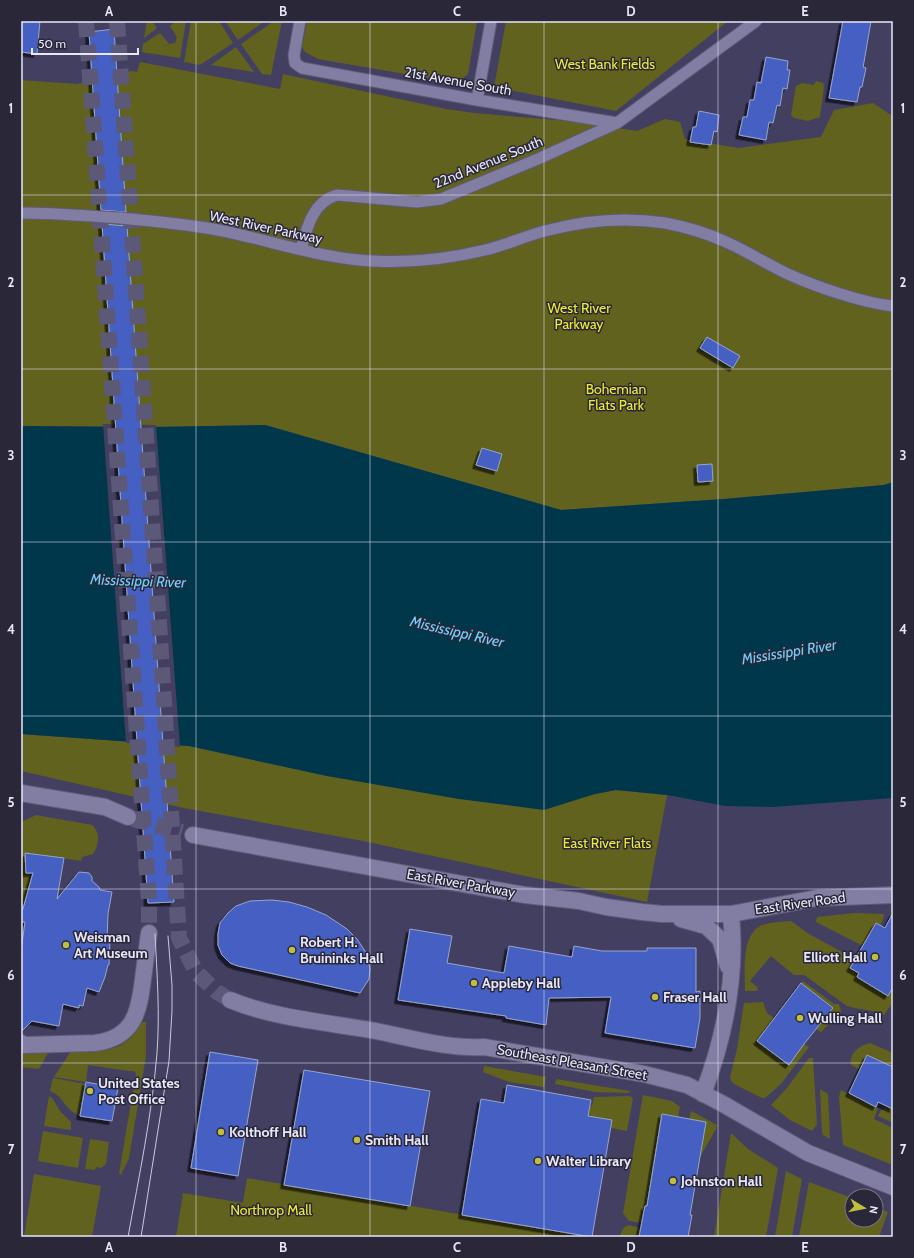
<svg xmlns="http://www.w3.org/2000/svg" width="914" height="1258" font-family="Cabin,sans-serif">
<defs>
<filter id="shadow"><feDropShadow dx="-3.5" dy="3.5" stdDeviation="0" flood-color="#0009"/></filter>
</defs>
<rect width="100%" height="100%" fill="#433f61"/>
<!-- green -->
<path fill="#62621f" d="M 147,21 L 152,21 L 157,28 L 144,38 Z
M 176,21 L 186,21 L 180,58 L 142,52 L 143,44 L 160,33 L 169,44 L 175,43 L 177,37 L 170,26 Z
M 191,21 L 219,21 L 233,43 L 200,65 L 184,62 Z
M 225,21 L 265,21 L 238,40 Z
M 274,21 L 282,21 L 271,75 L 262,74 L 241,44 Z
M 307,21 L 477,21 L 468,74 L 457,83 L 318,59 L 305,52 L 302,47 Z
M 506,21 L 728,21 L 616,111 L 494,87 Z
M 236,47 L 254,72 L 211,65 Z
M 140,62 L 280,89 L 283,74 L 446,109 L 474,113 L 580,122 L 637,131 L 665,119 L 680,122 L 685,139 L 738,148 L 821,137 L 834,110 L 873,103 L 891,115 L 893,115 L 893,482 L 884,485 L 724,499 L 561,510 L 265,425 L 152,427 L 21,426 L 21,80 L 77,84 L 131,71 L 137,72 Z
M 816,81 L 823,83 L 824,87 L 820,117 L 808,121 L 794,118 L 791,115 L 796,86 L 802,83 L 814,85 Z
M 21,734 L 189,746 L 327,776 L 595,794 L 616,790 L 667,795 L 647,902 L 363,841 L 184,808 L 21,771 Z
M 36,815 L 92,825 C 101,833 99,845 93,854 L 82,857 L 81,861 L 37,854 L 36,856 L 25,853 L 26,873 L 29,873 L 31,878 L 27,910 L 21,909 L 21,822 Z
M 855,913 L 884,914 L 883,920 L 880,926 L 875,923 L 863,946 L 816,922 L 817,917 Z
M 791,921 L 809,934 L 855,959 L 851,967 L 859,973 L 857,977 L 888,996 L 893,987 L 893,1002 L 884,1015 C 872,1009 859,1010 847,1006 L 804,975 L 794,975 L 771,956 L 750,981 L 758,988 L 757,991 L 745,991 C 745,973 741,936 760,926 C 769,922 782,922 791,921 Z
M 803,981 L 834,1004 L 839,1004 L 841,1011 L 840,1016 L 835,1022 L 833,1020 L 821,1032 L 816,1029 L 833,1008 L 801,983 Z
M 763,1002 L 767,1013 L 774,1018 L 758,1041 L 789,1065 L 804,1044 L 809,1047 L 781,1084 L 765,1098 L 762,1098 L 734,1084 L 731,1081 L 730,1077 L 737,1049 L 744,1003 Z
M 142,1022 L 146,1022 L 146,1056 L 129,1158 L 121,1175 L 119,1174 L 136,1073 L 133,1071 L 129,1071 L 88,1065 L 86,1082 L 54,1077 L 71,1051 C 102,1053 126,1052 142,1022 Z
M 870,1043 L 893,1053 L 893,1067 L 867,1055 L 860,1070 L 851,1065 C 848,1054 860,1045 870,1043 Z
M 21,1053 L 48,1053 L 39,1069 L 21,1067 Z
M 809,1058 L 813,1058 L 817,1124 L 812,1131 L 790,1120 L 771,1105 L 787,1088 Z
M 484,1066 L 546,1077 L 544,1087 L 509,1082 L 483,1072 Z
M 53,1078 L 86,1084 L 80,1116 C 63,1109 64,1096 50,1091 Z
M 556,1079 L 630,1091 L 629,1093 L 595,1092 L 555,1084 Z
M 820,1089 L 828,1094 L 830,1139 L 823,1135 L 822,1132 Z
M 841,1090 L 878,1108 L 874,1119 L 893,1128 L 893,1158 L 890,1164 L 843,1145 L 839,1097 Z
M 643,1095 L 672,1101 L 680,1107 L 678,1117 L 662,1114 L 647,1206 L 644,1206 L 642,1223 L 629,1221 L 623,1213 Z
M 49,1096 L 53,1099 L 60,1111 L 71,1122 L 71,1130 L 44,1126 Z
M 629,1096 L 633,1098 L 627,1131 L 611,1128 L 612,1120 L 588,1116 L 590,1106 L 592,1106 L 594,1097 Z
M 886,1105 L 893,1109 L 893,1123 L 878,1116 L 881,1110 L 883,1110 Z
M 691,1111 L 717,1125 L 716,1129 L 700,1157 L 706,1122 L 689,1119 Z
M 43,1131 L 83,1138 L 78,1168 L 38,1161 Z
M 731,1133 L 748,1149 L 778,1168 L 766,1237 L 714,1237 Z
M 90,1139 L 109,1142 L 106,1164 L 101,1168 L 96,1167 L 95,1170 L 85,1169 Z
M 786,1171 L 802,1179 L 792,1237 L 775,1237 Z
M 34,1174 L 101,1186 L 92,1237 L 24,1237 Z
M 247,1178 L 593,1237 L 176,1237 L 183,1193 L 243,1203 Z
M 809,1182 L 852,1198 L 852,1220 L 876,1220 L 876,1207 L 888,1212 L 879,1237 L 799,1237 Z
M 628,1225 L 641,1228 L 639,1237 L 620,1237 C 621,1231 623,1228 628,1225 Z"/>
<!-- water -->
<path fill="#00374b" d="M 265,425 L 561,510 L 724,499 L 884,485 L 893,482 L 893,798 L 772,807 L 725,806 L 667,795 L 616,790 L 595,794 L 544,810 L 459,799 L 327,776 L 189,746 L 21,734 L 21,426 L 152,427 Z"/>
<!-- pier -->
<path fill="#433f61" d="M 103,424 L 156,425 L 180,747 L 126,743 Z"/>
<!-- building -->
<path fill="#445ec2" stroke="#97a5cb" filter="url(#shadow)" d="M 21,21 L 40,21 L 37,54 L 21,52 Z
M 843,21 L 871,21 L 864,62 L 863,67 L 866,68 L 862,87 L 860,87 L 857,102 L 829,98 Z
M 114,29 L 126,212 L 101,210 L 89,32 Z
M 766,57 L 788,61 L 787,70 L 790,70 L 787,89 L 783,88 L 780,106 L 777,105 L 773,123 L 769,122 L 766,140 L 739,135 L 743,117 L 747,117 L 750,100 L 754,100 L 757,82 L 761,83 Z
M 699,111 L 719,115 L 717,132 L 714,131 L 711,145 L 690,142 L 693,127 L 696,127 Z
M 102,224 L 127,226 L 174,902 L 148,903 Z
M 707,337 L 740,356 L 733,368 L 700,348 Z
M 482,448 L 502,454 L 497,471 L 476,465 Z
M 712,464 L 713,481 L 698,482 L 697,465 Z
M 25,853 L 64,858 L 57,899 L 79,872 L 89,873 L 92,877 L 92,881 L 99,887 L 100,890 L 112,892 L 108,914 L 107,940 L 110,940 L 109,965 L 108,965 L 105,977 L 99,992 L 87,988 L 83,1006 L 79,1005 L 79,1008 L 63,1004 L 59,1026 L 32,1021 L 21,1032 L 21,950 L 25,922 L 21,922 L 21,909 L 23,909 L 33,873 L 26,873 Z
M 272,900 L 289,902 L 307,907 L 326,915 L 347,929 L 357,939 L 367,954 L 370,969 L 369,979 L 360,993 L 238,966 L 230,963 L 222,955 L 218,945 L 218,934 L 220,923 L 228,913 L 236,906 L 250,901 Z
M 893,913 L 893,987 L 888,996 L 857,977 L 859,973 L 850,968 L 876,923 L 885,928 Z
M 410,929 L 452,936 L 447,963 L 504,973 L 509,946 L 572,957 L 574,946 L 602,951 L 647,951 L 647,948 L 696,948 L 696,992 L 700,991 L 700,1018 L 695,1048 L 605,1033 L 611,997 L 549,998 L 546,1025 L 506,1018 L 506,1016 L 398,1000 Z
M 801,983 L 833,1008 L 804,1044 L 789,1065 L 757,1041 Z
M 210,1052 L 258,1060 L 238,1176 L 191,1168 Z
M 867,1055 L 893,1067 L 893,1109 L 878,1102 L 876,1107 L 849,1093 Z
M 304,1070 L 430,1091 L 410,1206 L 284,1185 Z
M 86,1082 L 118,1088 L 112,1121 L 80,1116 Z
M 507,1085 L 591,1100 L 588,1116 L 612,1120 L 592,1237 L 462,1215 L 481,1099 L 504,1103 Z
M 662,1114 L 706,1122 L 690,1215 L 692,1215 L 688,1237 L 639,1237 L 645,1206 L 647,1206 Z"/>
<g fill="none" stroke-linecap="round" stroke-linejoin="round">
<!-- secondary-tunnel -->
<path stroke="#5c5878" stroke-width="16" stroke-dasharray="16 8" stroke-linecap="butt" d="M 86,21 L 149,901 L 149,933
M 117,21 L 159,622 L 179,938 L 196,972 L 217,992 L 230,1000
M 133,819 L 182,832"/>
<!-- street casing -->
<g stroke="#5f5b78" stroke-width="13">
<path id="street" d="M 300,21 L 294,55 L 295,63 L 302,68 L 477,100 L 617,123
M 477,100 L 491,21
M 21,213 C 54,213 87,216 120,218 C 153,221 186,224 218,230 C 269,240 322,259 373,261 C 410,263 448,259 485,250 C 507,245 527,235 549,230 C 587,220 626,217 665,223 C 686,227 707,233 726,242 C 747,251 768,265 790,275 C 817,287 863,303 893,306
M 301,249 C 307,227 313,202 337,195 L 417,202 L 441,199 L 538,159 L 617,123 L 756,21"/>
</g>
<!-- secondary casing -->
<g stroke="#5f5b78" stroke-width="18">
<path id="secondary" d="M 21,793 L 105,807 L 128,817
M 193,835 L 468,885 L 525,895 L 579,901 L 606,907 L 642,912 L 662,914 L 731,914 L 817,898 L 893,895
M 681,919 L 706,926 L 720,939 L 728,966
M 230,1000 C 277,1019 327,1022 376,1031 C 411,1038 447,1049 484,1047 L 644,1074 L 687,1085 L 723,1104 L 808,1153 L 893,1187
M 21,1043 L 24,1045 L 95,1043 C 134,1038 139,1012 143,979 C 145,964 147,948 149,933
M 703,1094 C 725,1036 737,975 731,914"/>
</g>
<!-- street -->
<use href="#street" stroke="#817da3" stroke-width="11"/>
<!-- secondary -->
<use href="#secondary" stroke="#817da3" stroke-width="16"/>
<!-- tram -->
<path stroke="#cac8e0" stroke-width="1" d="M 128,1237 C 139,1176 152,1115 157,1053 C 160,1013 157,974 155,934
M 141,1237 L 169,1061 L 172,1011 L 172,985 L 168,936"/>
</g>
<!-- grid -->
<path fill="none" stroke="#e7e6fb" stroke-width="1" stroke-opacity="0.55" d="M 196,21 L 196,1237M 370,21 L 370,1237M 544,21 L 544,1237M 718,21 L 718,1237M 21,195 L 893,195M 21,369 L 893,369M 21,542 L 893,542M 21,716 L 893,716M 21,889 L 893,889M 21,1063 L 893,1063"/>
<!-- markers -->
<g fill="#bfbe42" stroke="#2a2838" stroke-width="1.5">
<circle cx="66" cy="945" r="4"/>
<circle cx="292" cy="950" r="4"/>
<circle cx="875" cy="957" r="4"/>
<circle cx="474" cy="983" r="4"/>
<circle cx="655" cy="997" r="4"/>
<circle cx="800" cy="1018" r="4"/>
<circle cx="90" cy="1091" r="4"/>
<circle cx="221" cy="1132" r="4"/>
<circle cx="357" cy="1140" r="4"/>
<circle cx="538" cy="1161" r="4"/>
<circle cx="673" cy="1181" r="4"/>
</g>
<g text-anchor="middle" stroke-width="3" stroke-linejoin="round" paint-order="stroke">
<!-- park labels -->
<g font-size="14" fill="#eeec2e" stroke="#2a2838">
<text x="605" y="69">West Bank Fields</text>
<text x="579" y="313">West River<tspan x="579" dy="16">Parkway</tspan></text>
<text x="616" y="394">Bohemian<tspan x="616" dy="16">Flats Park</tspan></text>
<text x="607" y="848">East River Flats</text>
<text x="271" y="1215">Northrop Mall</text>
</g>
<!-- street labels -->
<g font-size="14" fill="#e7e6fb" stroke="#2a2838">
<text transform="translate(458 81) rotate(10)" y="5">21st Avenue South</text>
<text transform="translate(488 162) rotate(-22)" y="5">22nd Avenue South</text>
<text transform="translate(266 227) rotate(12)" y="5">West River Parkway</text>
<text transform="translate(461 883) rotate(10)" y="5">East River Parkway</text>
<text transform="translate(800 903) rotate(-8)" y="5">East River Road</text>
<text transform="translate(572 1062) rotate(10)" y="5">Southeast Pleasant Street</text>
</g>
<!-- poi labels -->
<g font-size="14" font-weight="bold" fill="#e7e6fb" stroke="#2a2838" text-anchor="start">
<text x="74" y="942">Weisman<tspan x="74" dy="16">Art Museum</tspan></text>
<text x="300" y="947">Robert H.<tspan x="300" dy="16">Bruininks Hall</tspan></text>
<text x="867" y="962" text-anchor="end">Elliott Hall</text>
<text x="482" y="988">Appleby Hall</text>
<text x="663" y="1002">Fraser Hall</text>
<text x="808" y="1023">Wulling Hall</text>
<text x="98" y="1088">United States<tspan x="98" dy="16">Post Office</tspan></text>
<text x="229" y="1137">Kolthoff Hall</text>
<text x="365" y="1145">Smith Hall</text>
<text x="546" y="1166">Walter Library</text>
<text x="681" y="1186">Johnston Hall</text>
</g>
<!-- water labels -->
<g font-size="15" font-style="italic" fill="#6cd1fe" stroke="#2a2838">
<text transform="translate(138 581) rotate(2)" y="5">Mississippi River</text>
<text transform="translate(457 632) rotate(13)" y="5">Mississippi River</text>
<text transform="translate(789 652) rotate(-9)" y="5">Mississippi River</text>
</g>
</g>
<!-- border -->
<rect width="914" height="1258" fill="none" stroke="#2a2838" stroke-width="44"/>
<!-- north arrow -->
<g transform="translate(864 1208) rotate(100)"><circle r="19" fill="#2a2838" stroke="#767486"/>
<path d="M0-3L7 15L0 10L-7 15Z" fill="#bfbe42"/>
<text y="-6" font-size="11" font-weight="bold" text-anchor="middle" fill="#e7e6fb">N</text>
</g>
<!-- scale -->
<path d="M32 48v6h106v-6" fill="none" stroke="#e7e6fb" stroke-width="2"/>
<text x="38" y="48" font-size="12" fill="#e7e6fb" stroke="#2a2838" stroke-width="3" paint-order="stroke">50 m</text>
<rect x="22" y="22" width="870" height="1214" fill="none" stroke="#e7e6fb" stroke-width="1.5"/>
<g font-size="13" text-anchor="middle" font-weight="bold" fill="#e7e6fb">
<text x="109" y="16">A</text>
<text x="283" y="16">B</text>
<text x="457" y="16">C</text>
<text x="631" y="16">D</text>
<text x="805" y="16">E</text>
<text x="11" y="113">1</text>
<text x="903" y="113">1</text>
<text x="11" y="287">2</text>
<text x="903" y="287">2</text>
<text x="11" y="460">3</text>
<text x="903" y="460">3</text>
<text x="11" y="634">4</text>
<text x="903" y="634">4</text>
<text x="11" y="807">5</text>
<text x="903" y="807">5</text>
<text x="11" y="980">6</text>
<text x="903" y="980">6</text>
<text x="11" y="1154">7</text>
<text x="903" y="1154">7</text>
<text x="109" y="1252">A</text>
<text x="283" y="1252">B</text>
<text x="457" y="1252">C</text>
<text x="631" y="1252">D</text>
<text x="805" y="1252">E</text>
</g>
</svg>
